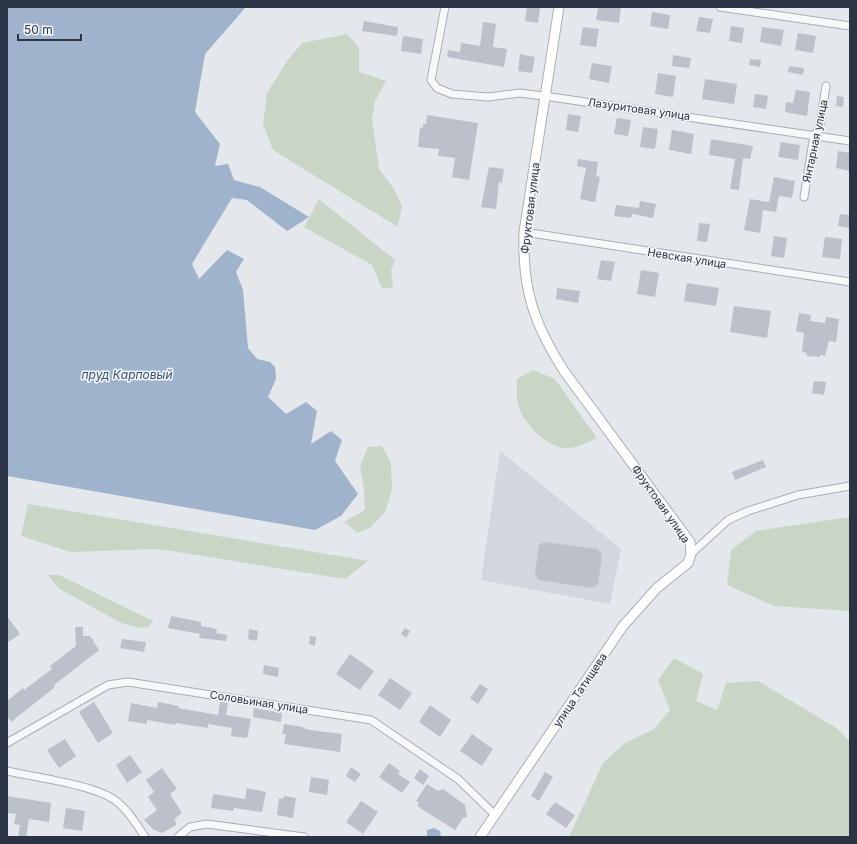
<svg xmlns="http://www.w3.org/2000/svg" width="857" height="844" font-family="Inter,sans-serif">
<rect width="100%" height="100%" fill="#e4e7ec"/>
<!-- built -->
<path fill="#d2d6de" d="M 500,451 L 621,549 L 610,604 L 481,580 Z"/>
<!-- green -->
<path fill="#c9d6c5" d="M 347,34 L 359,48 L 359,72 L 386,81 L 375,101 L 372,119 L 379,169 L 394,189 L 402,206 L 398,227 L 273,150 L 263,124 L 267,93 L 287,61 L 302,43 Z
M 319,199 L 395,260 L 391,271 L 393,288 L 382,288 L 372,265 L 304,227 Z
M 533,370 L 555,379 L 597,438 C 588,442 576,449 565,448 C 546,447 522,422 518,404 C 516,397 517,387 517,379 Z
M 382,446 L 391,463 L 392,490 L 385,512 L 371,527 L 358,533 L 344,522 L 365,510 L 364,489 L 360,466 L 368,447 Z
M 28,504 L 368,561 L 345,579 L 159,549 L 70,552 L 21,536 Z
M 850,517 L 850,611 L 774,606 L 727,585 L 731,550 L 756,531 Z
M 48,575 L 59,575 L 153,621 L 148,627 L 140,628 L 121,623 L 58,588 Z
M 674,658 L 703,674 L 696,701 L 717,710 L 726,683 L 758,681 L 838,729 L 850,742 L 850,837 L 569,837 L 603,763 L 625,743 L 654,729 L 670,710 L 658,680 Z"/>
<!-- water -->
<path fill="#9fb4cc" d="M 7,7 L 246,7 L 205,54 L 195,112 L 220,144 L 215,166 L 228,164 L 234,180 L 260,187 L 309,217 L 287,231 L 247,200 L 232,198 L 192,264 L 199,279 L 227,250 L 244,259 L 236,272 L 243,290 L 248,348 L 257,359 L 270,362 L 275,367 L 276,379 L 268,397 L 286,414 L 306,402 L 317,411 L 311,444 L 331,431 L 342,440 L 335,461 L 358,494 L 341,516 L 315,530 L 7,476 Z
M 434,828 L 440,831 L 441,837 L 427,837 L 427,830 Z"/>
<!-- building -->
<path fill="#bbc0ca" d="M 527,7 L 540,8 L 538,23 L 525,21 Z
M 598,7 L 621,7 L 619,23 L 596,20 Z
M 652,12 L 670,15 L 668,29 L 650,26 Z
M 699,17 L 713,19 L 710,33 L 696,31 Z
M 364,21 L 398,27 L 397,36 L 362,31 Z
M 483,22 L 496,24 L 493,47 L 507,49 L 504,67 L 447,57 L 448,50 L 460,52 L 461,43 L 480,46 Z
M 731,26 L 744,28 L 742,43 L 729,41 Z
M 583,27 L 599,29 L 596,47 L 580,45 Z
M 762,27 L 784,30 L 781,46 L 760,42 Z
M 798,33 L 816,36 L 813,53 L 795,50 Z
M 403,36 L 423,39 L 421,54 L 401,51 Z
M 520,54 L 535,57 L 532,73 L 518,71 Z
M 673,55 L 691,58 L 689,68 L 672,66 Z
M 750,59 L 761,60 L 760,67 L 749,65 Z
M 592,63 L 612,66 L 609,83 L 589,79 Z
M 789,66 L 804,68 L 803,75 L 788,72 Z
M 658,73 L 676,76 L 673,97 L 655,94 Z
M 705,79 L 737,84 L 734,104 L 702,99 Z
M 796,90 L 810,92 L 807,116 L 785,112 L 786,102 L 793,103 Z
M 755,94 L 768,96 L 766,109 L 753,107 Z
M 837,96 L 844,97 L 843,107 L 836,106 Z
M 568,114 L 581,116 L 578,132 L 566,130 Z
M 427,115 L 478,123 L 469,180 L 452,177 L 455,158 L 438,156 L 439,149 L 418,147 L 420,127 L 423,128 L 423,124 L 426,124 Z
M 617,118 L 631,120 L 628,136 L 614,134 Z
M 643,127 L 658,129 L 655,149 L 640,147 Z
M 672,130 L 694,134 L 691,154 L 669,150 Z
M 711,139 L 753,146 L 750,159 L 743,158 L 739,190 L 730,189 L 735,159 L 709,155 Z
M 781,142 L 800,145 L 798,160 L 778,157 Z
M 838,151 L 850,153 L 850,171 L 836,168 Z
M 578,159 L 598,162 L 596,176 L 600,177 L 595,202 L 580,199 L 586,168 L 577,166 Z
M 489,167 L 504,169 L 502,183 L 499,182 L 496,209 L 481,207 Z
M 774,177 L 795,181 L 792,198 L 779,196 L 776,212 L 763,210 L 760,233 L 744,230 L 750,199 L 769,202 Z
M 640,201 L 656,204 L 653,218 L 632,214 L 631,218 L 614,216 L 616,205 L 639,208 Z
M 840,214 L 850,215 L 850,228 L 838,226 Z
M 699,223 L 710,224 L 707,242 L 697,241 Z
M 774,236 L 787,238 L 784,258 L 771,256 Z
M 825,237 L 842,239 L 840,259 L 822,257 Z
M 601,260 L 615,262 L 611,281 L 597,279 Z
M 641,270 L 659,273 L 655,297 L 637,294 Z
M 687,283 L 719,288 L 716,306 L 684,301 Z
M 557,288 L 580,291 L 578,303 L 556,299 Z
M 734,306 L 771,311 L 767,338 L 730,332 Z
M 799,313 L 811,315 L 810,321 L 825,323 L 826,317 L 839,319 L 836,342 L 829,341 L 825,356 L 820,355 L 820,357 L 807,356 L 807,353 L 802,352 L 804,333 L 796,331 Z
M 814,381 L 826,382 L 824,395 L 812,393 Z
M 763,460 L 766,467 L 735,480 L 732,472 Z
M 544,542 L 598,549 L 602,555 L 598,584 L 592,588 L 539,580 L 535,574 L 539,545 Z
M 7,616 L 20,634 L 7,643 Z
M 171,616 L 201,622 L 201,626 L 217,629 L 216,633 L 227,635 L 226,641 L 199,638 L 200,634 L 168,628 Z
M 75,627 L 83,627 L 83,636 L 90,636 L 99,650 L 54,685 L 55,687 L 11,722 L 7,716 L 7,701 L 23,688 L 24,690 L 52,669 L 50,666 L 76,646 Z
M 405,628 L 410,631 L 406,638 L 401,634 Z
M 249,629 L 258,631 L 257,641 L 248,639 Z
M 310,636 L 316,637 L 315,646 L 309,644 Z
M 122,639 L 146,642 L 144,652 L 120,648 Z
M 350,654 L 374,671 L 360,690 L 336,674 Z
M 264,665 L 279,668 L 278,677 L 263,674 Z
M 390,678 L 412,693 L 400,710 L 378,695 Z
M 480,684 L 488,689 L 478,704 L 470,698 Z
M 94,702 L 113,733 L 98,743 L 79,712 Z
M 158,702 L 179,706 L 178,708 L 218,715 L 220,702 L 228,703 L 226,715 L 251,719 L 247,738 L 231,736 L 232,728 L 208,724 L 208,728 L 176,723 L 175,725 L 147,720 L 147,724 L 128,721 L 131,703 L 157,708 Z
M 430,705 L 451,720 L 440,737 L 419,722 Z
M 254,708 L 282,713 L 281,722 L 253,717 Z
M 284,724 L 303,727 L 303,728 L 310,730 L 342,734 L 340,752 L 284,744 L 286,734 L 282,734 Z
M 472,734 L 493,749 L 482,766 L 460,751 Z
M 65,739 L 76,756 L 59,768 L 47,750 Z
M 130,755 L 142,772 L 127,783 L 116,765 Z
M 389,763 L 400,771 L 398,774 L 410,782 L 402,793 L 379,777 Z
M 351,767 L 361,774 L 355,782 L 346,776 Z
M 162,768 L 177,789 L 170,794 L 182,813 L 174,819 L 176,822 L 176,825 L 162,833 L 154,830 L 144,820 L 157,810 L 148,797 L 154,792 L 146,780 Z
M 420,769 L 429,776 L 423,785 L 414,778 Z
M 545,772 L 553,777 L 539,801 L 531,796 Z
M 311,777 L 329,780 L 327,795 L 309,792 Z
M 427,784 L 438,791 L 443,789 L 465,805 L 467,817 L 463,818 L 455,830 L 417,806 L 419,803 L 416,801 Z
M 247,788 L 266,792 L 262,812 L 234,808 L 233,811 L 211,808 L 213,794 L 245,799 Z
M 7,796 L 51,803 L 49,822 L 29,819 L 26,837 L 18,837 L 20,825 L 14,824 L 16,814 L 7,813 Z
M 284,796 L 296,798 L 293,818 L 277,815 L 279,798 L 283,799 Z
M 361,801 L 378,812 L 363,834 L 346,822 Z
M 555,802 L 575,815 L 566,828 L 546,814 Z
M 66,808 L 85,811 L 82,831 L 63,828 Z"/>
<g fill="none" stroke-linecap="round" stroke-linejoin="round">
<!-- street casing -->
<g stroke="#a9aeb7" stroke-width="9">
<path id="street" d="M 445,7 L 431,80 L 437,88 L 452,94 L 488,97 L 520,93 L 558,98 L 850,141
M 720,7 L 850,26
M 804,197 L 814,135 L 819,130 L 826,86
M 524,232 L 850,282
M 691,554 L 728,520 L 748,511 L 798,495 L 850,486
M 7,743 L 108,685 L 128,682 L 371,720 L 458,779 L 495,815
M 7,771 C 34,777 96,785 116,801 C 128,810 137,825 145,837
M 178,837 L 190,827 L 207,824 L 304,837"/>
</g>
<!-- secondary casing -->
<g stroke="#a9aeb7" stroke-width="11">
<path id="secondary" d="M 480,837 L 623,626 L 657,588 L 688,563 L 691,554 L 690,542 L 564,371 C 534,324 522,289 524,232 L 559,7"/>
</g>
<!-- street -->
<use href="#street" stroke="#f7f8fa" stroke-width="7"/>
<!-- secondary -->
<use href="#secondary" stroke="#fff" stroke-width="9"/>
</g>
<g text-anchor="middle" stroke-width="3" stroke-linejoin="round" paint-order="stroke">
<!-- street labels -->
<g font-size="11" fill="#2b3445" stroke="#f4f6f9">
<text transform="translate(639 109) rotate(8)" y="4">Лазуритовая улица</text>
<text transform="translate(815 141) rotate(-78)" y="4">Янтарная улица</text>
<text transform="translate(530 208) rotate(-83)" y="4">Фруктовая улица</text>
<text transform="translate(687 258) rotate(9)" y="4">Невская улица</text>
<text transform="translate(661 504) rotate(55)" y="4">Фруктовая улица</text>
<text transform="translate(580 690) rotate(-56)" y="4">улица Татищева</text>
<text transform="translate(259 702) rotate(9)" y="4">Соловьиная улица</text>
</g>
<!-- water labels -->
<g font-size="12" font-style="italic" fill="#34527a" stroke="#f4f6f9">
<text x="127" y="379">пруд Карповый</text>
</g>
</g>
<!-- border -->
<rect width="857" height="844" fill="none" stroke="#2b3445" stroke-width="16"/>
<!-- scale -->
<path d="M18 34v6h63v-6" fill="none" stroke="#2b3445" stroke-width="2"/>
<text x="24" y="34" font-size="12" fill="#2b3445" stroke="#f4f6f9" stroke-width="3" paint-order="stroke">50 m</text>
</svg>
